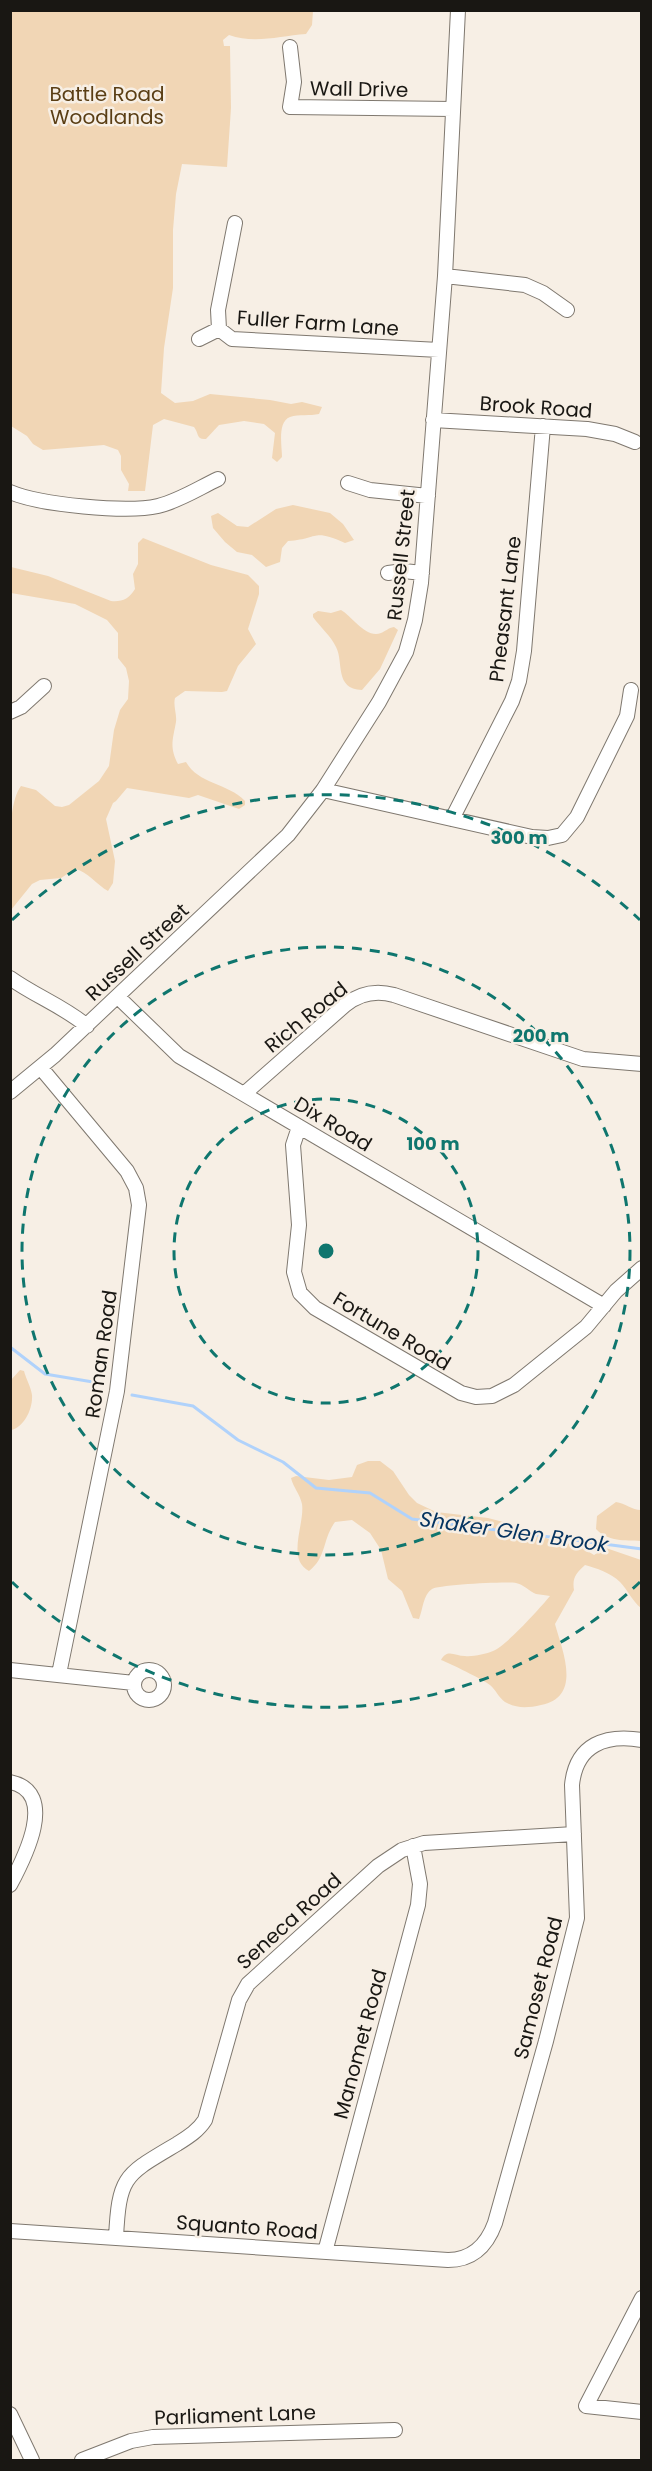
<svg xmlns="http://www.w3.org/2000/svg" width="652" height="2471" font-family="Poppins,sans-serif">
<rect width="100%" height="100%" fill="#f7efe5"/>
<!-- green -->
<path fill="#f1d6b5" d="M 11,10 L 313,11 L 312,25 L 306,34 C 280,36 254,44 229,35 L 223,40 L 224,46 L 230,46 L 231,108 L 227,167 L 182,164 L 176,194 L 173,230 L 173,288 L 164,348 L 161,393 L 175,403 L 193,401 L 210,394 L 270,400 L 291,404 L 302,402 L 322,407 L 319,414 C 310,416 299,414 290,417 C 277,422 282,446 282,457 L 277,462 L 272,458 L 275,433 L 264,424 L 244,421 L 219,425 L 206,439 C 196,440 199,433 194,427 L 164,419 L 153,425 L 145,491 L 128,491 L 129,484 L 121,470 L 121,456 L 118,450 L 104,445 L 43,450 L 33,444 L 27,436 L 11,426 Z
M 293,505 L 330,513 L 343,524 L 354,540 L 345,543 C 312,528 319,539 288,541 L 282,548 L 280,562 L 266,567 L 252,555 L 237,552 L 225,542 L 213,528 L 211,516 L 218,513 L 237,526 L 248,527 L 276,509 Z
M 143,538 L 211,565 L 248,575 L 259,586 L 259,594 L 248,629 L 256,644 L 238,666 L 227,691 L 222,692 L 185,691 L 175,698 C 173,706 177,714 176,722 C 173,739 169,747 178,764 L 186,762 C 198,784 228,783 245,801 L 245,805 L 239,809 L 198,795 L 189,798 L 127,788 L 116,801 L 113,803 L 106,819 L 115,861 L 113,883 L 108,891 C 97,885 87,871 75,869 L 61,878 L 40,880 L 32,884 L 11,910 C 10,882 5,806 21,786 L 36,790 L 55,806 L 62,807 L 69,805 L 99,781 L 109,766 L 114,730 L 120,710 L 128,699 L 129,681 L 126,668 L 118,658 L 118,633 L 107,620 L 75,604 L 11,593 L 11,567 L 48,576 L 111,601 C 122,602 129,599 135,589 L 133,574 L 138,564 L 138,543 Z
M 341,610 C 352,616 366,639 381,633 C 386,631 388,628 394,627 L 398,630 L 380,669 L 362,690 C 334,689 344,662 336,647 C 331,636 320,627 313,617 L 313,614 L 318,611 L 331,613 Z
M 20,1370 L 24,1371 C 26,1379 31,1387 32,1395 C 33,1409 24,1427 11,1430 L 11,1380 Z
M 368,1461 L 380,1461 L 393,1471 L 409,1495 L 417,1503 L 436,1512 L 488,1518 L 515,1525 L 556,1542 L 578,1545 L 594,1555 L 606,1548 L 641,1560 L 641,1608 C 632,1601 628,1590 620,1582 C 611,1573 596,1568 585,1565 C 576,1573 572,1578 574,1590 L 555,1624 C 562,1650 583,1697 541,1705 C 528,1708 517,1709 505,1702 C 499,1698 496,1690 490,1685 C 482,1679 451,1664 441,1660 C 447,1648 455,1656 465,1656 C 472,1657 486,1654 493,1651 C 507,1645 540,1608 550,1596 C 546,1595 541,1595 536,1594 C 529,1591 523,1584 516,1583 C 508,1581 436,1585 432,1589 C 423,1595 423,1609 419,1619 L 413,1618 L 402,1591 L 388,1579 L 381,1550 L 370,1533 L 352,1520 L 335,1522 C 322,1540 327,1557 309,1571 C 286,1559 305,1524 302,1504 C 300,1494 293,1487 291,1478 L 296,1476 L 329,1480 L 352,1477 L 357,1465 Z
M 616,1502 C 625,1503 632,1510 641,1510 L 641,1541 C 625,1540 608,1542 596,1529 L 597,1516 Z"/>
<g fill="none" stroke-linecap="round" stroke-linejoin="round">
<!-- stream -->
<path stroke="#b0d2fb" stroke-width="3" d="M 10,1347 L 45,1374 L 99,1383
M 132,1395 L 193,1406 L 238,1440 L 283,1462 L 316,1488 L 370,1493 L 412,1519 L 642,1549"/>
<!-- minor casing -->
<g stroke="#7f786f" stroke-width="16">
<path id="minor" d="M 290,47 L 294,82 L 290,107 L 453,109
M 445,276 L 525,285 L 543,293 L 567,310
M 219,329 L 218,310 L 235,223
M 199,339 L 219,329 L 232,339 L 439,350
M 433,420 L 587,429 L 615,434 L 635,442
M 348,483 L 370,490 L 428,496
M 10,492 C 40,505 127,513 158,506 C 179,501 199,488 218,479
M 388,573 L 404,571 L 422,573
M 10,712 L 21,707 L 44,686
M 323,790 L 532,837 L 548,838 L 562,835 L 577,817 L 627,716 L 631,690
M 452,819 L 512,701 L 519,681 L 524,651 L 543,426
M 10,978 C 35,996 63,1006 87,1026
M 118,997 L 179,1056 L 604,1306
M 41,1068 L 127,1171 L 136,1188 L 139,1205 L 117,1391 L 59,1674
M 10,1092 L 55,1055 L 288,835 L 323,790 L 379,702 L 406,652 L 415,620 L 421,583 L 445,276 L 458,10
M 244,1094 L 345,1005 C 360,993 376,990 394,995 L 583,1059 L 642,1064
M 299,1127 L 293,1145 L 299,1225 L 294,1272 L 300,1293 L 315,1308 L 461,1393 L 476,1397 L 492,1396 L 514,1385 L 586,1327 L 616,1291 L 642,1268
M 10,1670 L 134,1683
M134 1685a15 15 0 1 1 30 0a15 15 0 1 1-30 0Z
M 10,1782 C 59,1792 24,1859 10,1885
M 10,2231 L 448,2260 C 473,2260 487,2245 495,2223 L 546,2041 L 577,1918 L 572,1785 C 576,1744 606,1734 642,1740
M 116,2238 C 119,2175 125,2175 177,2144 C 188,2137 198,2131 205,2120 L 239,2000 L 248,1984 L 378,1866 L 402,1850 L 424,1843 L 574,1834
M 325,2252 L 418,1905 L 420,1884 L 413,1846
M 642,2298 L 586,2406 L 642,2412
M 10,2414 L 32,2460
M 82,2460 L 131,2441 L 153,2437 L 395,2430"/>
</g>
<!-- minor -->
<use href="#minor" stroke="#fff" stroke-width="14"/>
</g>
<!-- distance rings -->
<g fill="none" stroke="#0f766e" stroke-width="3" stroke-dasharray="10 8">
<circle cx="326" cy="1251" r="152"/>
<circle cx="326" cy="1251" r="304"/>
<path d="M640 1582A456 456 0 0 1 12 1582M12 920A456 456 0 0 1 640 920"/>
</g>
<g text-anchor="middle" stroke-width="5" stroke-linejoin="round" paint-order="stroke">
<!-- street labels -->
<g font-size="20" fill="#191713" stroke="#f7efe5">
<text transform="translate(359 89) rotate(1)" y="7">Wall Drive</text>
<text transform="translate(318 323) rotate(4)" y="7">Fuller Farm Lane</text>
<text transform="translate(536 407) rotate(4)" y="7">Brook Road</text>
<text transform="translate(401 555) rotate(-84)" y="7">Russell Street</text>
<text transform="translate(505 609) rotate(-83)" y="7">Pheasant Lane</text>
<text transform="translate(137 952) rotate(-43)" y="7">Russell Street</text>
<text transform="translate(306 1017) rotate(-39)" y="7">Rich Road</text>
<text transform="translate(333 1124) rotate(31)" y="7">Dix Road</text>
<text transform="translate(392 1331) rotate(31)" y="7">Fortune Road</text>
<text transform="translate(101 1354) rotate(-82)" y="7">Roman Road</text>
<text transform="translate(289 1921) rotate(-42)" y="7">Seneca Road</text>
<text transform="translate(538 1988) rotate(-76)" y="7">Samoset Road</text>
<text transform="translate(360 2044) rotate(-75)" y="7">Manomet Road</text>
<text transform="translate(247 2227) rotate(4)" y="7">Squanto Road</text>
<text transform="translate(235 2415) rotate(-2)" y="7">Parliament Lane</text>
</g>
<!-- park labels -->
<g font-size="20" fill="#5a3e14" stroke="#f7efe5">
<text x="107" y="101">Battle Road<tspan x="107" dy="23">Woodlands</tspan></text>
</g>
<!-- water labels -->
<g font-size="21" font-style="italic" fill="#063460" stroke="#f7efe5">
<text transform="translate(514 1532) rotate(8)" y="7">Shaker Glen Brook</text>
</g>
</g>
<circle cx="326" cy="1251" r="9" fill="#0f766e" stroke="#f7efe5" stroke-width="3"/>
<g font-size="18" text-anchor="middle" font-weight="bold" fill="#0f766e" stroke="#f7efe5" stroke-width="5" stroke-linejoin="round" paint-order="stroke">
<text x="519" y="844">300 m</text>
<text x="541" y="1042">200 m</text>
<text x="433" y="1150">100 m</text>
</g>
<!-- border -->
<rect width="652" height="2471" fill="none" stroke="#191713" stroke-width="24"/>
</svg>
